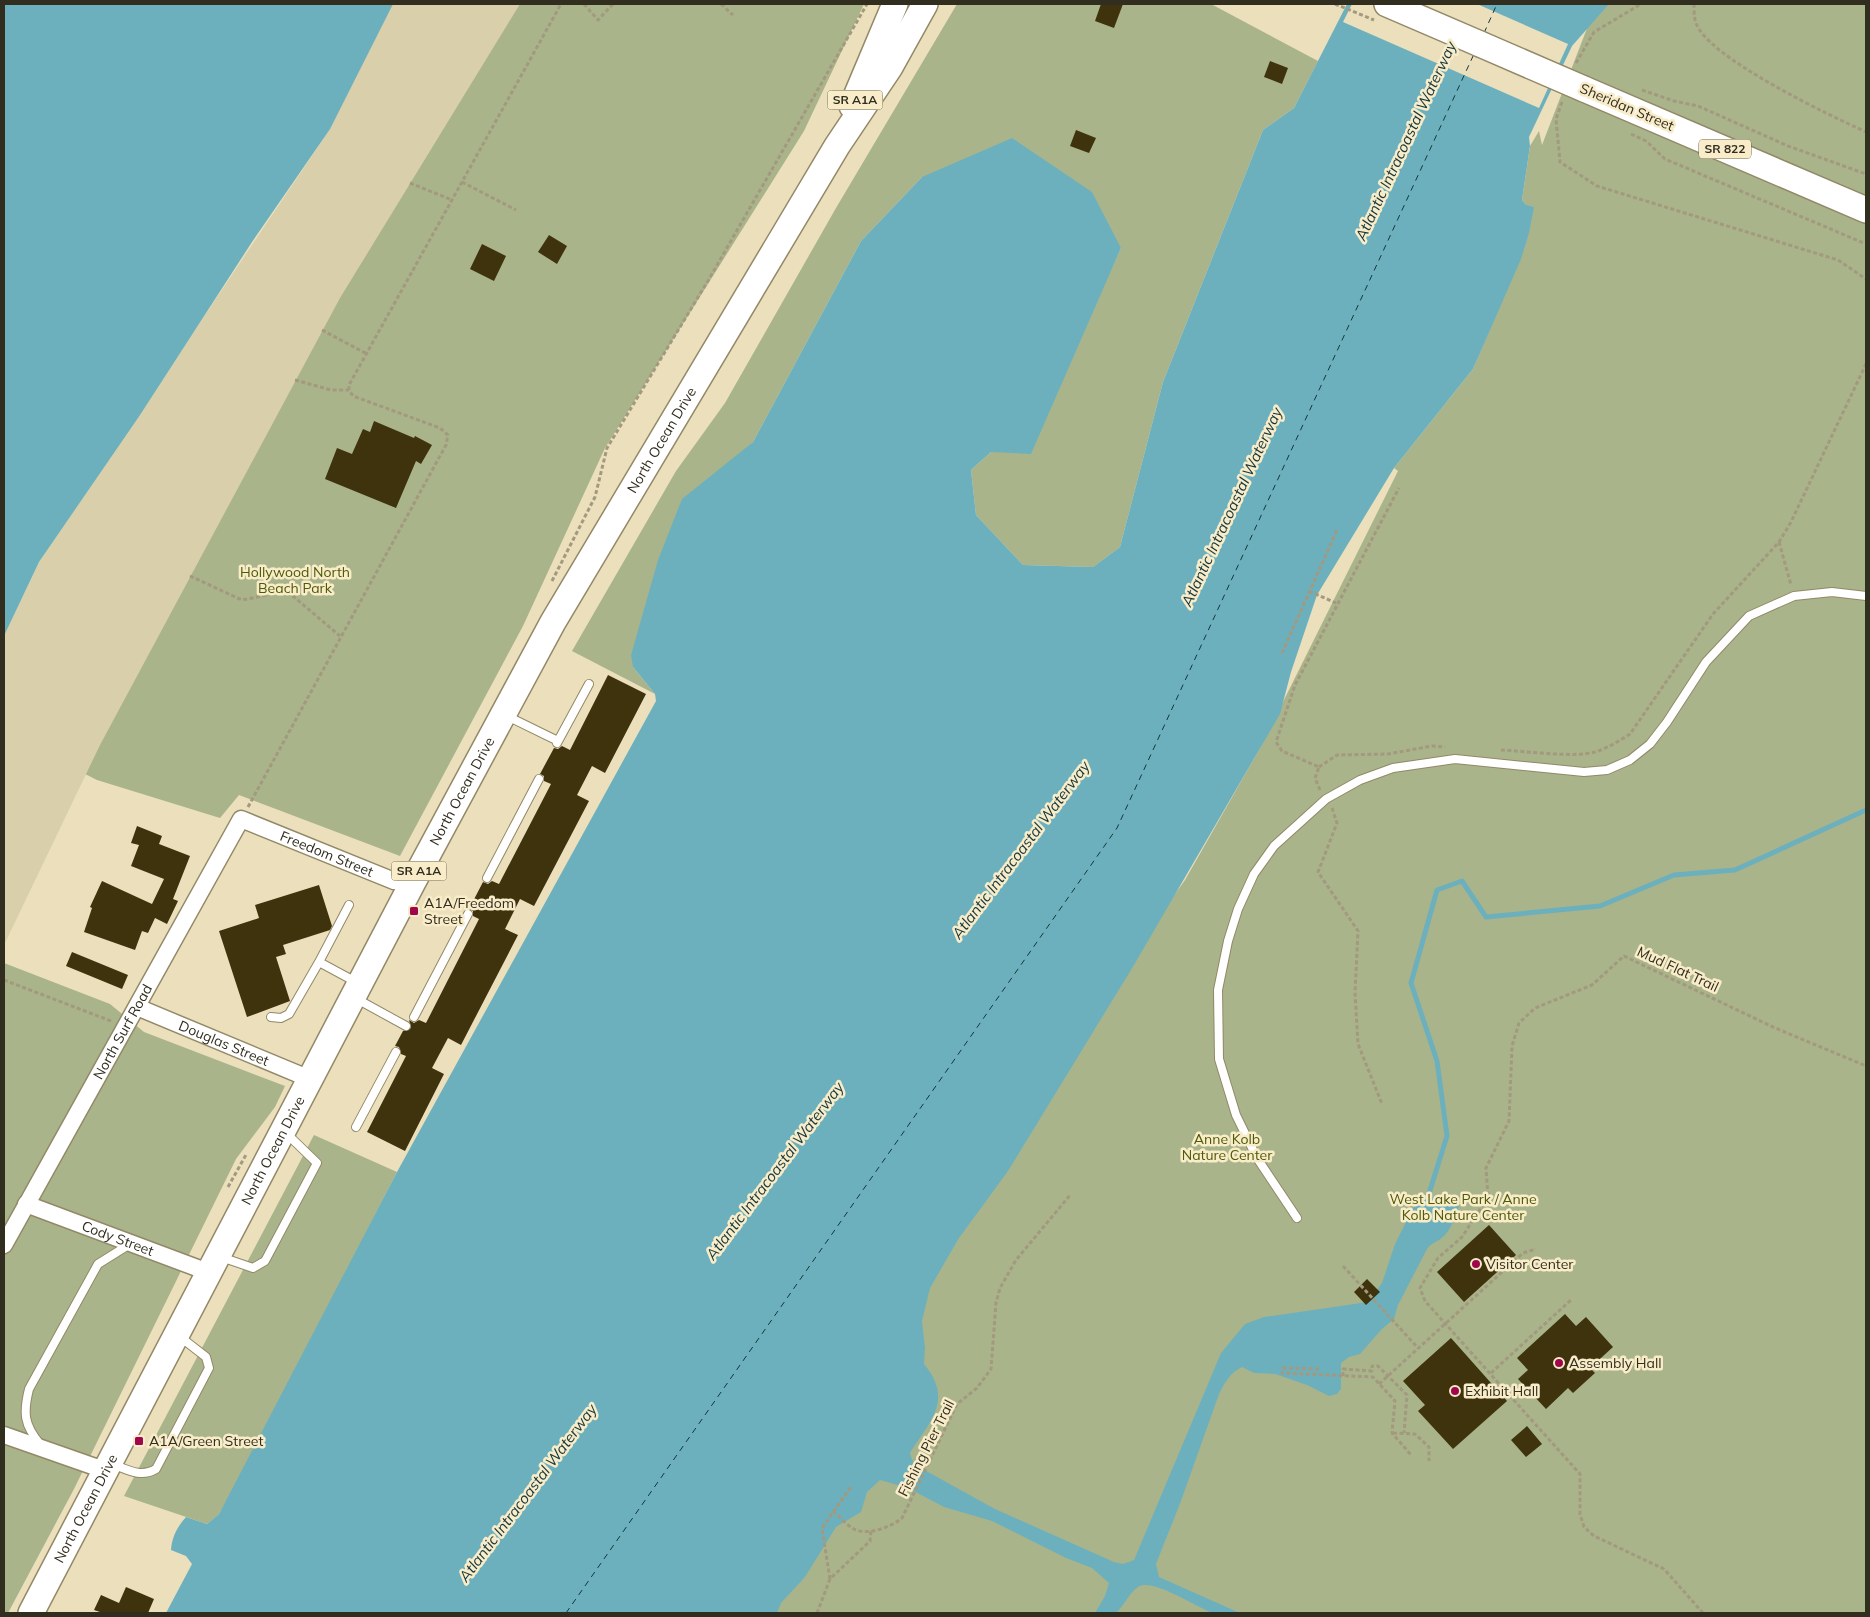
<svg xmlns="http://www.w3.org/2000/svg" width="1870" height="1617" font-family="Mulish,sans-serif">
<rect width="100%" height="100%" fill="#ebdfbc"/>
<!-- green -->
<path fill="#aab48a" d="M 393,4 L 864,4 L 804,131 L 605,448 L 523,626 L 400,856 L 239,795 L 220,818 L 97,780 L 4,733 L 4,636 L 330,129 Z
M 957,4 L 1211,4 L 1318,61 L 1294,108 L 1263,130 L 1163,382 L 1120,547 L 1093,567 L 1023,565 L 976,515 L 971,470 L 991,452 L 1095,305 L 1121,248 L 922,177 L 861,241 L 753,442 L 739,455 L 633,667 L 655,694 L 572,651 L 676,471 L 725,403 L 836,208 Z
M 1602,4 L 1866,4 L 1866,1613 L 731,1613 L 810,1406 L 1185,880 L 1260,748 L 1398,471 L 1394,468 L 1473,369 L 1511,279 L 1526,205 L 1522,200 L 1530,146 L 1539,131 L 1542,145 L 1591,18 Z
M 4,963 L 110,1004 L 144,1032 L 285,1086 L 275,1107 L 236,1159 L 74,1489 L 8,1613 L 4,1613 Z
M 314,1135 L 397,1172 L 242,1474 L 219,1514 L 207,1524 L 124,1496 Z"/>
<!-- sand -->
<path fill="#d9cfab" d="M 393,4 L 520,4 L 340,298 L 100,745 L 4,945 L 4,636 L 39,562 L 330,129 Z"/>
<!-- water -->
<path fill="#6db0bd" d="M 4,4 L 393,4 L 330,129 L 252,242 L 140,415 L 39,562 L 4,636 Z
M 1347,4 L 1609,4 L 1572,46 L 1529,137 L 1530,146 L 1522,200 L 1526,205 L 1534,207 L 1529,233 L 1521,259 L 1473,369 L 1394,468 L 1317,595 L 1291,672 L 1280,714 L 1134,965 L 1008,1171 L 959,1238 L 930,1288 L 922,1321 L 925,1348 L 924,1364 C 954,1400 930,1421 910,1453 L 912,1460 L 919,1467 L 995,1509 L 1114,1562 L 1123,1564 L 1134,1560 L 1221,1353 L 1245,1324 L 1264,1317 L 1368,1302 L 1382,1283 L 1395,1244 L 1413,1208 L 1424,1198 L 1436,1197 L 1450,1197 L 1456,1201 L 1459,1207 C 1455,1217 1451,1230 1443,1237 C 1437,1242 1431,1243 1427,1249 L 1398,1305 L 1394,1319 L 1382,1329 L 1360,1354 L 1349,1357 L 1341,1363 L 1341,1389 L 1337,1394 L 1329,1396 L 1307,1385 L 1275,1374 L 1254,1373 L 1242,1367 C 1230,1373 1225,1382 1219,1394 L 1181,1501 L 1156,1564 L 1159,1577 L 1240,1613 C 1232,1613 1221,1615 1213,1613 C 1197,1608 1152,1577 1138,1587 C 1129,1593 1124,1606 1116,1613 L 1095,1613 L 1105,1596 L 1109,1583 L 1092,1568 L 1066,1558 L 992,1521 L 944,1507 L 908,1488 L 880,1480 L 867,1492 L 861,1512 L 836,1527 L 805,1577 L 781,1603 L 777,1613 L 166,1613 L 192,1564 L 186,1556 L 171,1550 C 172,1537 177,1527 186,1517 L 207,1524 L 219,1514 L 397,1172 L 656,701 L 655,694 L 633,667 L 631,655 L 658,560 L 682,499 L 753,442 L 861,241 L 922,177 L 1012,138 L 1092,192 L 1121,248 L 1031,454 L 991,452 L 971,470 L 976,515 L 1023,565 L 1093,567 L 1120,547 L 1163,382 L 1263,130 L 1294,108 Z"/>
<!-- pier -->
<path fill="#ebdfbc" d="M 1352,4 L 1477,4 L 1568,44 L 1539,108 L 1343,22 Z"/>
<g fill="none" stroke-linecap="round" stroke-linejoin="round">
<!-- stream -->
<path stroke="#6db0bd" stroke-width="5" d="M 1426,1203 L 1447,1136 L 1437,1061 L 1411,983 L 1437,890 L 1462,881 L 1486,917 L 1600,906 L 1674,875 L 1735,870 L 1866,810"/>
<!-- ferry -->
<path stroke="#15363c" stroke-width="1" stroke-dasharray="6 5" stroke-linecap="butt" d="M 1484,33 L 1497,4
M 566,1613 L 1117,828 L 1474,54"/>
</g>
<!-- building -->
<path fill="#3e330d" d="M 1101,4 L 1123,4 L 1114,28 L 1095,21 Z
M 1270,61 L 1288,68 L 1282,84 L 1264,77 Z
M 1076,130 L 1096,138 L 1089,153 L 1070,146 Z
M 549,235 L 567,246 L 557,264 L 538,252 Z
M 482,244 L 506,256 L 494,281 L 470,269 Z
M 374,421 L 414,438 L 415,436 L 432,445 L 421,464 L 416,461 L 396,508 L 325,479 L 337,448 L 352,454 L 363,429 L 370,432 Z
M 608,675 L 646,694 L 605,773 L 592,766 L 577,795 L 589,801 L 534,906 L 520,899 L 505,929 L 518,935 L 461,1045 L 448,1038 L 432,1068 L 444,1074 L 405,1151 L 367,1132 L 406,1056 L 401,1054 L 399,1047 L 395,1046 L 403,1031 L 411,1028 L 409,1020 L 414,1023 L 419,1020 L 426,1023 L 479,919 L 473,916 L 473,911 L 469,909 L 483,882 L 488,884 L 492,881 L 499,884 L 551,784 L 544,781 L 544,776 L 540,774 L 554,748 L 558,749 L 562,746 L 570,750 Z
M 137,826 L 162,836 L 159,844 L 190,856 L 173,899 L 178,901 L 167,924 L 155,918 L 148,933 L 142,931 L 135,950 L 84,932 L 92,908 L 90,907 L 102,881 L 152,904 L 164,879 L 131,866 L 139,845 L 131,843 Z
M 319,885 L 332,926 L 330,930 L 283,945 L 286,954 L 276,957 L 290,1001 L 247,1017 L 219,931 L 259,918 L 255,905 Z
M 72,952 L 128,975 L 122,989 L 66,966 Z
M 1489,1225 L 1516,1255 L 1464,1302 L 1437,1272 Z
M 1367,1279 L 1380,1292 L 1366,1305 L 1354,1292 Z
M 1565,1314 L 1576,1326 L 1586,1317 L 1613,1347 L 1590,1368 L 1595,1373 L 1573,1393 L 1568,1388 L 1546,1409 L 1518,1379 L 1528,1370 L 1517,1358 Z
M 1451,1338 L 1507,1401 L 1453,1449 L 1418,1411 L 1425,1405 L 1403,1381 Z
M 1527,1426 L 1542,1444 L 1526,1457 L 1511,1440 Z
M 126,1587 L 154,1599 L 148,1613 L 103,1613 L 94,1610 L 101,1595 L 119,1603 Z"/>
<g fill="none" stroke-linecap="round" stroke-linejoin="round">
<!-- lane casing -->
<g stroke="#938867" stroke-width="10">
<path id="lane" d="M 507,716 L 558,741
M 557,743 L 589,684
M 487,878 L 539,779
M 319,962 L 349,905
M 355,998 L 406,1026
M 271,1017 L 281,1018 L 289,1014 L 319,962 L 356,982
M 414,1017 L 468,914
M 356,1127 L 396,1052
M 1297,1218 L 1257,1158 L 1236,1115 L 1219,1059 L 1218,990 L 1228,941 L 1238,909 L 1254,874 L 1274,846 L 1326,799 L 1360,780 L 1393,768 L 1455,759 L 1584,772 L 1607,770 L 1630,760 L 1650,744 L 1667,722 L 1706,662 L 1749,616 L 1794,596 L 1832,592 L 1866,596
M 221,1257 L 253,1268 L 265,1261 L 317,1163 L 287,1134
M 40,1444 C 24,1425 23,1413 29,1389 L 98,1264 L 130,1244
M 112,1464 C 128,1470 141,1478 156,1469 L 209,1368 L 206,1357 L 179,1336"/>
</g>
<!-- street casing -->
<g stroke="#938867" stroke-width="19">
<g id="street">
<path id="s1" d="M 137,1007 L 310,1079"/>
<path id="s2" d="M 26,1204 L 208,1272"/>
<path id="s3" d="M 4,1245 L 241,819 L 394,881 L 413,882"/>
<path d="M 4,1435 L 104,1470"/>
</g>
</g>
<!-- primary casing -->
<g stroke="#938867" stroke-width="28">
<g id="primary">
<path d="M 1387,4 L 1480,44"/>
<path d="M 1584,89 L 1866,210"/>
<path d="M 852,106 L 895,4"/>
<path id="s4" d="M 31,1613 L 413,882 L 553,622 L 837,146 L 890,67 L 925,4"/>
</g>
</g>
<!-- path -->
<path stroke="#a2997f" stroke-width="3" stroke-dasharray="4 2.5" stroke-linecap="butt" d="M 584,4 L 598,20 L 613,4
M 721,4 L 733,15
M 1335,4 L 1374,20
M 1694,4 C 1694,10 1694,18 1696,23 C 1708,58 1831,116 1866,132
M 1576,63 L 1594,32 L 1641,4
M 1642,90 L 1674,101 L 1698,106 L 1788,146 L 1866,174
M 1562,102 L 1556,119 L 1560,162 L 1597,186 L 1838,260 L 1866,279
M 1631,134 L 1646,141 L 1665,159 L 1866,244
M 462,182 L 516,210
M 410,183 L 452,200
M 322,330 L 367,354
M 295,380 L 331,390 L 349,390
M 1779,542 L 1791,585
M 190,576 L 242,600 L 287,591 L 340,636
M 552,581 L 595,497 L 607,448 L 709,279 L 867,4
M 1309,591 L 1336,603
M 1282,653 L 1337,530
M 1501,750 C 1526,751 1572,758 1595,752 C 1608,748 1619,741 1630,734 L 1713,614 L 1779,542 L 1791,522 L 1866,364
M 1319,767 L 1337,755 L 1388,754 L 1432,746 L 1445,747
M 1320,790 L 1315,778 L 1319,767 L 1282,751 L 1276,742 L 1295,685 L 1399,488
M 248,807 L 446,445 L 448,435 L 440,428 L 353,396 L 349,390 L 349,385 L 561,4
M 1332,808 L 1337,823 L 1318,872 L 1358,931 L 1355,993 L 1358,1044 L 1382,1104
M 4,980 L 111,1021
M 228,1187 L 247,1153
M 1343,1266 L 1418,1348
M 1319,1369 L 1283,1368 L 1282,1373 L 1373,1377 L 1395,1401 L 1392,1433 L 1412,1456
M 1491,1373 L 1572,1299
M 1343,1376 L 1343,1369 L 1372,1371 L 1372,1366 L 1378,1366 L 1407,1395 L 1404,1433
M 1379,1384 L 1523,1253 L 1536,1249
M 1393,1433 L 1415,1434 L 1429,1447 L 1429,1461
M 833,1511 C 840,1517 848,1527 856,1530 C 870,1535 891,1527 902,1518 L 957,1404 L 977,1388 L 991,1369 L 996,1303 L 1000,1288 L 1016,1260 L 1071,1194
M 830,1579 L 822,1528 L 851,1487
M 817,1613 L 830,1579 L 870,1541 L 871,1531
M 1703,1613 L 1664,1569 L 1594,1536 L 1584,1527 L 1580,1514 L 1580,1474 L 1425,1301 L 1420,1288 L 1438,1258 L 1462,1237 L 1488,1197 L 1486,1168 L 1509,1121 L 1512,1046 L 1519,1023 L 1535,1008 L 1592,985 L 1624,956 L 1773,1027 L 1866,1066"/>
<!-- lane -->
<use href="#lane" stroke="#fff" stroke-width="8"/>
<!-- street -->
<use href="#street" stroke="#fff" stroke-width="16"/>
<!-- primary -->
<use href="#primary" stroke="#fff" stroke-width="25"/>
<!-- primary-bridge casing -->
<g stroke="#938867" stroke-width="28" stroke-linecap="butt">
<path id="primary-bridge" d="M 1480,44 L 1584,89"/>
</g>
<!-- primary-bridge -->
<use href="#primary-bridge" stroke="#fff" stroke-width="25"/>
</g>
<!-- markers -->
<g fill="#9f064c" stroke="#f8ecc9" stroke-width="2">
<rect x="409" y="906" width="10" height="10" rx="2.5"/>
<circle cx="1476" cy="1264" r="5"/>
<circle cx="1559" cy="1363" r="5"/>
<circle cx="1455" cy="1391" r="5"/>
<rect x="134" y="1436" width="10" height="10" rx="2.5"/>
</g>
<g text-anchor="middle" stroke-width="5" stroke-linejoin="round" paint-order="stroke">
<!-- shield labels -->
<g fill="#f8ecc9" stroke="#6d6652" stroke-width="1">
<rect x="827.5" y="90.5" width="55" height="19" rx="4"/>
<rect x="1699" y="139.5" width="52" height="19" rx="4"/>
<rect x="391.5" y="861.5" width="55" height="19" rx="4"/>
</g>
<g font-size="12" font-weight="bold" fill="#312d1f">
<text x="855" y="104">SR A1A</text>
<text x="1725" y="153">SR 822</text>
<text x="419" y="875">SR A1A</text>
</g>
<!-- street labels -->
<g font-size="14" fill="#312d1f" stroke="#f8ecc9">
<text transform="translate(1627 107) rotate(23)" y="5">Sheridan Street</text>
<text dy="5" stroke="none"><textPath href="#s4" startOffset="1332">North Ocean Drive</textPath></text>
<text dy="5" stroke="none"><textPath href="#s4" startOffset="928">North Ocean Drive</textPath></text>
<text dy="5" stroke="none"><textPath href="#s3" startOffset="580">Freedom Street</textPath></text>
<text transform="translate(1678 969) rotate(25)" y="5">Mud Flat Trail</text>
<text dy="5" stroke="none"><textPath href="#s3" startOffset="244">North Surf Road</textPath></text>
<text dy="5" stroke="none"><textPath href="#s1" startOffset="94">Douglas Street</textPath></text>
<text dy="5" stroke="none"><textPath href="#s4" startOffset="522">North Ocean Drive</textPath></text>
<text dy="5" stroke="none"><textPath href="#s2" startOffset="98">Cody Street</textPath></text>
<text transform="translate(926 1448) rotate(-63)" y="5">Fishing Pier Trail</text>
<text dy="5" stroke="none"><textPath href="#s4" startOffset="118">North Ocean Drive</textPath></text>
</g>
<!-- park labels -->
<g font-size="14" fill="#4e5a07" stroke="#f8ecc9">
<text x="295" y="577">Hollywood North<tspan x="295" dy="16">Beach Park</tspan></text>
<text x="1227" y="1144">Anne Kolb<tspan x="1227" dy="16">Nature Center</tspan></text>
<text x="1463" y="1204">West Lake Park / Anne<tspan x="1463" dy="16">Kolb Nature Center</tspan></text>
</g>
<!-- poi labels -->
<g font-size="14" fill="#312d1f" stroke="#f8ecc9" text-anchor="start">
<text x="424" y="908">A1A/Freedom<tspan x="424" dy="16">Street</tspan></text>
<text x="1486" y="1269">Visitor Center</text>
<text x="1569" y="1368">Assembly Hall</text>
<text x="1465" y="1396">Exhibit Hall</text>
<text x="149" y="1446">A1A/Green Street</text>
</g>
<!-- water labels -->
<g font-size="15" font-style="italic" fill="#15363c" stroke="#f8ecc9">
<text transform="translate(1406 141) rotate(-65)" y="5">Atlantic Intracoastal Waterway</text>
<text transform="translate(1232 507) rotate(-65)" y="5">Atlantic Intracoastal Waterway</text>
<text transform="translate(1021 850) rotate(-53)" y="5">Atlantic Intracoastal Waterway</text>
<text transform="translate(775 1171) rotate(-53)" y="5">Atlantic Intracoastal Waterway</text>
<text transform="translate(528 1493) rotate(-53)" y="5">Atlantic Intracoastal Waterway</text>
</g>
</g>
<!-- border -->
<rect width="1870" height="1617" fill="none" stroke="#312d1f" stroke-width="10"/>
</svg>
